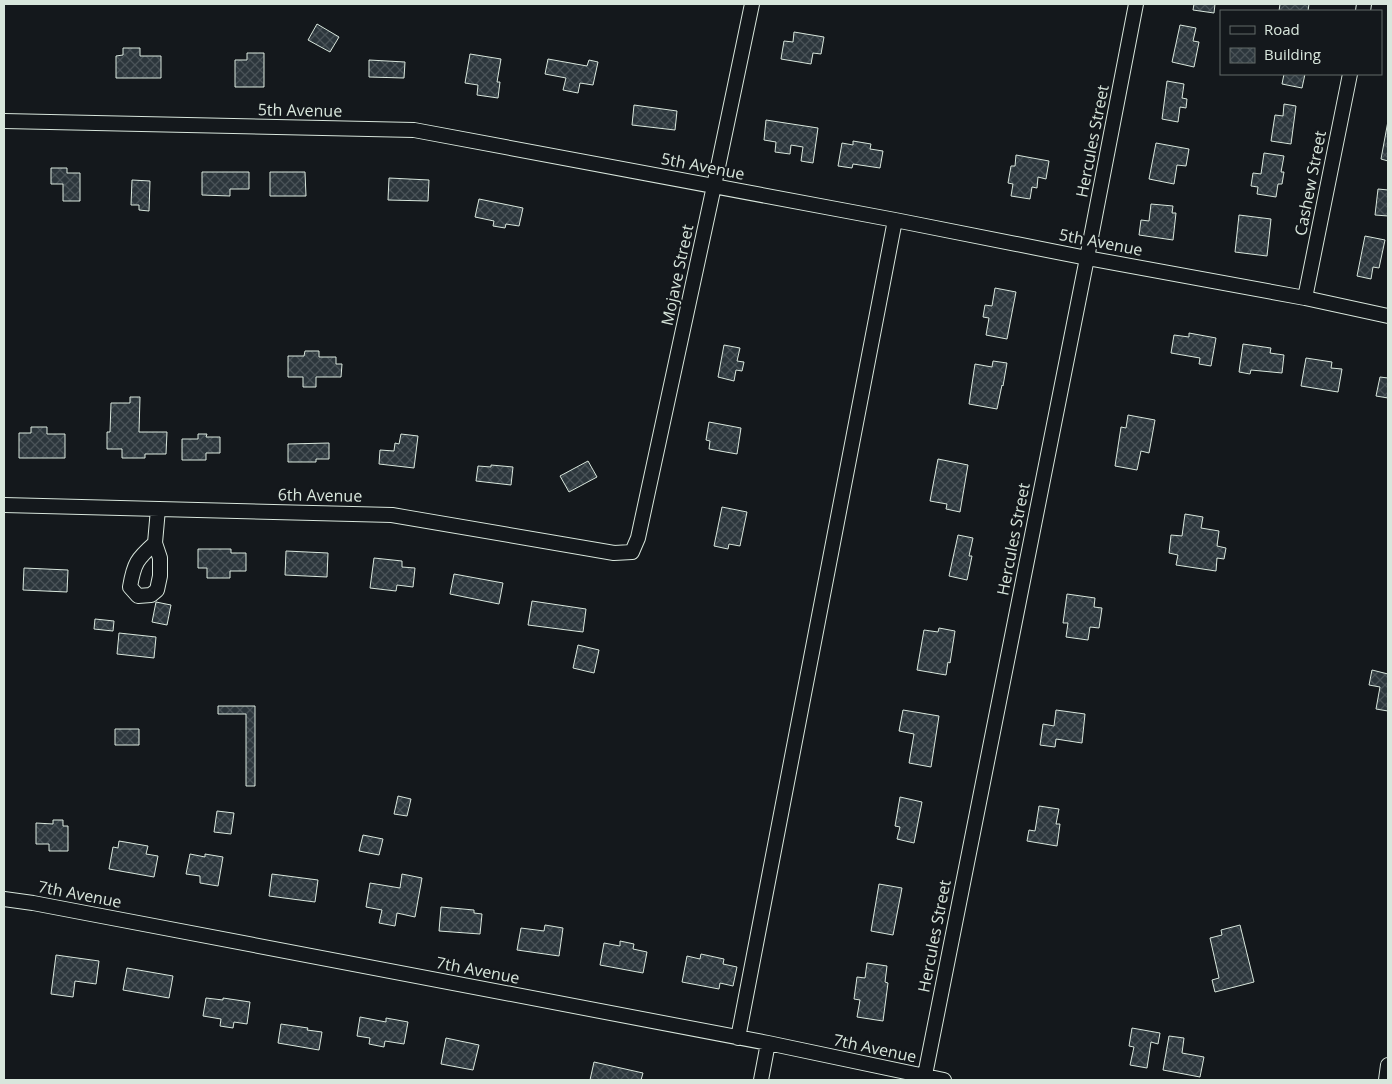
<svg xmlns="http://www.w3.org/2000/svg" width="1392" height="1084" font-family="'Open Sans',sans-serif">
<defs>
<pattern id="building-cross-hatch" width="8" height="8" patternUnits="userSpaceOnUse" patternTransform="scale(1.25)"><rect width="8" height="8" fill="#2c363c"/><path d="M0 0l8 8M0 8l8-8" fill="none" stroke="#4a5358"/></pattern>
</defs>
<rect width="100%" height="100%" fill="#14181c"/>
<!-- building -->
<path fill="url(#building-cross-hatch)" stroke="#d8e6dc" d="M 1194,4 L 1215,4 L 1214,13 L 1193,10 Z
M 1280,4 L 1309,4 L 1308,11 L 1279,11 Z
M 317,24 L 339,37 L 330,52 L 308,40 Z
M 1180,25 L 1196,28 L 1193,41 L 1199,42 L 1194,67 L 1172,62 Z
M 794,32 L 824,37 L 821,54 L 813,53 L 811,64 L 781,59 L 784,41 L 793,42 Z
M 123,48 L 140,48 L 140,56 L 161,56 L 161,78 L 116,78 L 116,56 L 123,55 Z
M 247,53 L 264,53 L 264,87 L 235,87 L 235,60 L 247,60 Z
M 470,54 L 501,59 L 497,82 L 500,82 L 498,98 L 477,95 L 478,85 L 465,83 Z
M 548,59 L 587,66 L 589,60 L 598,62 L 593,85 L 580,83 L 578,93 L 563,90 L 566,78 L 545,74 Z
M 369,60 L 405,62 L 404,78 L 369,77 Z
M 1284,74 L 1305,74 L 1302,88 L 1282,84 Z
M 1167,81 L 1184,84 L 1182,98 L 1187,99 L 1186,108 L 1180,107 L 1178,122 L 1162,119 Z
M 1284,104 L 1296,106 L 1291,144 L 1271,141 L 1275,115 L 1283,116 Z
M 634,105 L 677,111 L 675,130 L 632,125 Z
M 766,120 L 818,128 L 813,163 L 801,161 L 803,147 L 791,145 L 790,154 L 775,152 L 776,142 L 764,140 Z
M 1388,121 L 1388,161 L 1381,159 Z
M 853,141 L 871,144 L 870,149 L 883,151 L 880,168 L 853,164 L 852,168 L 838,166 L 842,143 L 853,145 Z
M 1156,143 L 1189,149 L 1186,166 L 1177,165 L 1174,184 L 1149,179 Z
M 1264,153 L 1284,156 L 1281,172 L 1284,172 L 1282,184 L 1278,184 L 1276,197 L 1257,194 L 1258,187 L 1251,186 L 1253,173 L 1261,174 Z
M 1016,155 L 1049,161 L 1046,179 L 1038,177 L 1037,188 L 1032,187 L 1030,199 L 1011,196 L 1013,184 L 1008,183 L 1011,166 L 1015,166 Z
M 51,168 L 67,168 L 67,173 L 80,173 L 80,201 L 63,201 L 63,184 L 51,184 Z
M 202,172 L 249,172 L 249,189 L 230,189 L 230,196 L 202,195 Z
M 270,172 L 305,172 L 306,196 L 270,196 Z
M 389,178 L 429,180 L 428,201 L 388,200 Z
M 132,180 L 150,181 L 149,211 L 139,210 L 139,205 L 131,205 Z
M 1378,189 L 1388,190 L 1388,216 L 1375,215 Z
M 479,199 L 523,208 L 519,226 L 506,224 L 505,228 L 493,226 L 494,221 L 475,217 Z
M 1151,204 L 1173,206 L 1172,213 L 1176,213 L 1173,240 L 1139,235 L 1141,220 L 1149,221 Z
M 1239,215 L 1271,219 L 1267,256 L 1235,252 Z
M 1365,236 L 1385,240 L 1379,268 L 1373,267 L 1371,279 L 1357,276 Z
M 995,288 L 1016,292 L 1007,339 L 986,335 L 989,318 L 983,317 L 985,305 L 992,306 Z
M 1189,333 L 1216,338 L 1211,366 L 1199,364 L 1200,358 L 1171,353 L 1174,335 L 1189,337 Z
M 1243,344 L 1271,348 L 1270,353 L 1284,355 L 1282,373 L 1251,370 L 1250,374 L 1239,372 Z
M 724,345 L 740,348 L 737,361 L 744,362 L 742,371 L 736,370 L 734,381 L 718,377 Z
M 305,351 L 319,351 L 319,357 L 336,357 L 336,364 L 342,364 L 341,377 L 316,377 L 316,387 L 303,387 L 303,377 L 288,377 L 288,356 L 304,356 Z
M 1306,358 L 1332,362 L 1331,368 L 1342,369 L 1338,392 L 1301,386 Z
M 993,361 L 1007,363 L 1003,386 L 1002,385 L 997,409 L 969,404 L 975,364 L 992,367 Z
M 1380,377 L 1388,378 L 1388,398 L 1376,396 Z
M 130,397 L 140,397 L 139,432 L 167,432 L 166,454 L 145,454 L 145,458 L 122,458 L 122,449 L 107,449 L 107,432 L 110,432 L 111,403 L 130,403 Z
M 1128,415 L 1155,420 L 1149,453 L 1141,451 L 1137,470 L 1115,466 L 1121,427 L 1126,428 Z
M 709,422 L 741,428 L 737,454 L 709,449 L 710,441 L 706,440 Z
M 31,427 L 47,427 L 47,434 L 65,434 L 65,458 L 19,458 L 19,433 L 31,433 Z
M 198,434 L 207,434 L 206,437 L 220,437 L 220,453 L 206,453 L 206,460 L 182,460 L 182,439 L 198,439 Z
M 401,434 L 418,436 L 414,468 L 379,464 L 380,450 L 394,451 L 395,443 L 399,444 Z
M 329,443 L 329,459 L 316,459 L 316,462 L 288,462 L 288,444 Z
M 938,459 L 968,465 L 960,512 L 946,509 L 947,504 L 930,501 Z
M 588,461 L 597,477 L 569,492 L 560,476 Z
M 491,465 L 513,467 L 511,485 L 476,481 L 478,466 L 491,467 Z
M 722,507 L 747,512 L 740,546 L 729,544 L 728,549 L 714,546 Z
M 1185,514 L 1203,517 L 1201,528 L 1219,531 L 1217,546 L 1226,548 L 1224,559 L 1217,558 L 1216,571 L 1176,565 L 1178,555 L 1169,553 L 1171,535 L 1182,536 Z
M 958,535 L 973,538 L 969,556 L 972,556 L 967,580 L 949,576 Z
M 198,549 L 231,549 L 231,553 L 246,553 L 246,571 L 230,571 L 230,578 L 207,578 L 207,568 L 198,568 Z
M 286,551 L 328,553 L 327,577 L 285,575 Z
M 374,558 L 402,561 L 402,567 L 415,568 L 413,587 L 397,585 L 396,591 L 370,588 Z
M 24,568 L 68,570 L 67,592 L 23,590 Z
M 454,574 L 503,583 L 499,604 L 450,594 Z
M 1067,594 L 1095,598 L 1094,607 L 1102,608 L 1099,628 L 1090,627 L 1088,640 L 1066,637 L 1068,623 L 1063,623 Z
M 532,601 L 586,609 L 583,632 L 528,625 Z
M 156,602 L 171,605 L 167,625 L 152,622 Z
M 95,619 L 114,621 L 113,631 L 94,629 Z
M 939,628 L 955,631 L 950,663 L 948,662 L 946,675 L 917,670 L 924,630 L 938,632 Z
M 119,633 L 156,637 L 154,658 L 117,654 Z
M 578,645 L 599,650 L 594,673 L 573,668 Z
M 1372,670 L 1388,674 L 1388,711 L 1376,709 L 1380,687 L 1369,685 Z
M 218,706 L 255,706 L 255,786 L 246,786 L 246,714 L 218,714 Z
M 903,710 L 939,716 L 931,767 L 909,763 L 914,734 L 899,731 Z
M 1056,710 L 1085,714 L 1082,743 L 1056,739 L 1055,747 L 1040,745 L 1043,724 L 1054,726 Z
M 115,729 L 139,729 L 139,745 L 115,745 Z
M 398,796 L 411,799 L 407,816 L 394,814 Z
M 900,797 L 922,802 L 914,843 L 897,839 L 900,827 L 895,826 Z
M 1039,806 L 1059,809 L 1056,824 L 1060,824 L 1057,846 L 1027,841 L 1029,830 L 1035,831 Z
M 217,811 L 234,813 L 231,834 L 214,832 Z
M 53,820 L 63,820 L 63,826 L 68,826 L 68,851 L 49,851 L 49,844 L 36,844 L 36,823 L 53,824 Z
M 363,835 L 383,839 L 379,855 L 359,851 Z
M 119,841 L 148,846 L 146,854 L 158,856 L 154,877 L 109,869 L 113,847 L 118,848 Z
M 190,854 L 205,857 L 205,854 L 223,857 L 218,886 L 200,883 L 200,876 L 186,874 Z
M 272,874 L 318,880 L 315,902 L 269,896 Z
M 402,874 L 422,878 L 415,917 L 397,913 L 395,926 L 379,923 L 382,910 L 366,907 L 370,883 L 400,888 Z
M 879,884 L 902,888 L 893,935 L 871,931 Z
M 441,907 L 474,910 L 474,913 L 482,914 L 480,934 L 439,931 Z
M 545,925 L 563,928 L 559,956 L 517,950 L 521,928 L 544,931 Z
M 1240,925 L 1254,982 L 1215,992 L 1212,980 L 1219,978 L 1210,938 L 1222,935 L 1221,930 Z
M 620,941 L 634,944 L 633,949 L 647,952 L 643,973 L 600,965 L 604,943 L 620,946 Z
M 701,954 L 724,959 L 723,964 L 737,967 L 733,986 L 720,983 L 719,989 L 682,982 L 687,956 L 700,959 Z
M 56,955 L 99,961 L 96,984 L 75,981 L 73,997 L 51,994 Z
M 867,963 L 887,966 L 885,982 L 888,983 L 883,1021 L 857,1017 L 860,1000 L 854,999 L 857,977 L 865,978 Z
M 127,968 L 173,976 L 169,998 L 123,990 Z
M 206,998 L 223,1000 L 223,998 L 250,1002 L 247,1024 L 234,1022 L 233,1028 L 220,1026 L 221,1019 L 203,1016 Z
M 360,1017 L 386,1022 L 386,1018 L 408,1022 L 404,1044 L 385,1041 L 384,1047 L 369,1044 L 370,1038 L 357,1036 Z
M 281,1024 L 308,1028 L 307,1030 L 322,1032 L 319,1050 L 278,1043 Z
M 1132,1028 L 1160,1033 L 1158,1044 L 1151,1042 L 1147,1068 L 1130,1065 L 1134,1047 L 1129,1046 Z
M 1169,1036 L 1184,1038 L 1182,1053 L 1204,1057 L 1200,1077 L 1163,1070 Z
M 446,1038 L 479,1045 L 473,1070 L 441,1064 Z
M 594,1062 L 643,1073 L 641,1080 L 590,1080 Z"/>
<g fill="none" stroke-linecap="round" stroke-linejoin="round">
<!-- minor casing -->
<g stroke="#d8e6dc" stroke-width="16">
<path id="minor" d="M 1363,11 L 1364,4
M 4,121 L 414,130 L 895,220 L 1087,258 L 1305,298 L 1388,316
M 1305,298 L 1350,74
M 4,505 L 392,515 L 614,553 L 632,552 L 638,538 L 714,186 L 752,4
M 155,543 L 160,558 L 160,576 L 157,590 L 151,595 L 138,596 L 130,587 C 134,563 137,559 155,543 L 158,509
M 4,899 L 33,903 L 768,1043 L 944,1080
M 738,1038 L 895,220
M 761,1080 L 768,1043
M 924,1080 L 1087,258 L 1136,4
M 1386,1080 L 1388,1065"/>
</g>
<!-- minor -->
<use href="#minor" stroke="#14181c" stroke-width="14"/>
</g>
<g text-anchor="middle" stroke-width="4" stroke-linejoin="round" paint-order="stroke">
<!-- street labels -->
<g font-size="16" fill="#d8e6dc" stroke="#14181c">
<text transform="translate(300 110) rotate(1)" y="6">5th Avenue</text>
<text transform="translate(1092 141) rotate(-79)" y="6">Hercules Street</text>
<text transform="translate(703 166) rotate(11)" y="6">5th Avenue</text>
<text transform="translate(1310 183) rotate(-79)" y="6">Cashew Street</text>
<text transform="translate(1101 242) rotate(11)" y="6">5th Avenue</text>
<text transform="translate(677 275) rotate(-78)" y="6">Mojave Street</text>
<text transform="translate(320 495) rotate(1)" y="6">6th Avenue</text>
<text transform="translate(1013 539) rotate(-79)" y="6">Hercules Street</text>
<text transform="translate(80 894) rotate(11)" y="6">7th Avenue</text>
<text transform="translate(934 936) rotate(-79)" y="6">Hercules Street</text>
<text transform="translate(478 970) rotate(11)" y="6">7th Avenue</text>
<text transform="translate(875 1048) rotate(12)" y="6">7th Avenue</text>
</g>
</g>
<!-- border -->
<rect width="1392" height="1084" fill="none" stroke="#d8e6dc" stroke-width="10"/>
<!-- legend -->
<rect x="1220" y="10" width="162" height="65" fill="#14181c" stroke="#626a69"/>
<rect x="1230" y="26" width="25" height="8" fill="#14181c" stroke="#626a69"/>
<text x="1264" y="35" font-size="15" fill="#d8e6dc">Road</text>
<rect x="1230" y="48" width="25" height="15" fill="url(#building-cross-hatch)" stroke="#626a69"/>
<text x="1264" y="60" font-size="15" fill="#d8e6dc">Building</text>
</svg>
